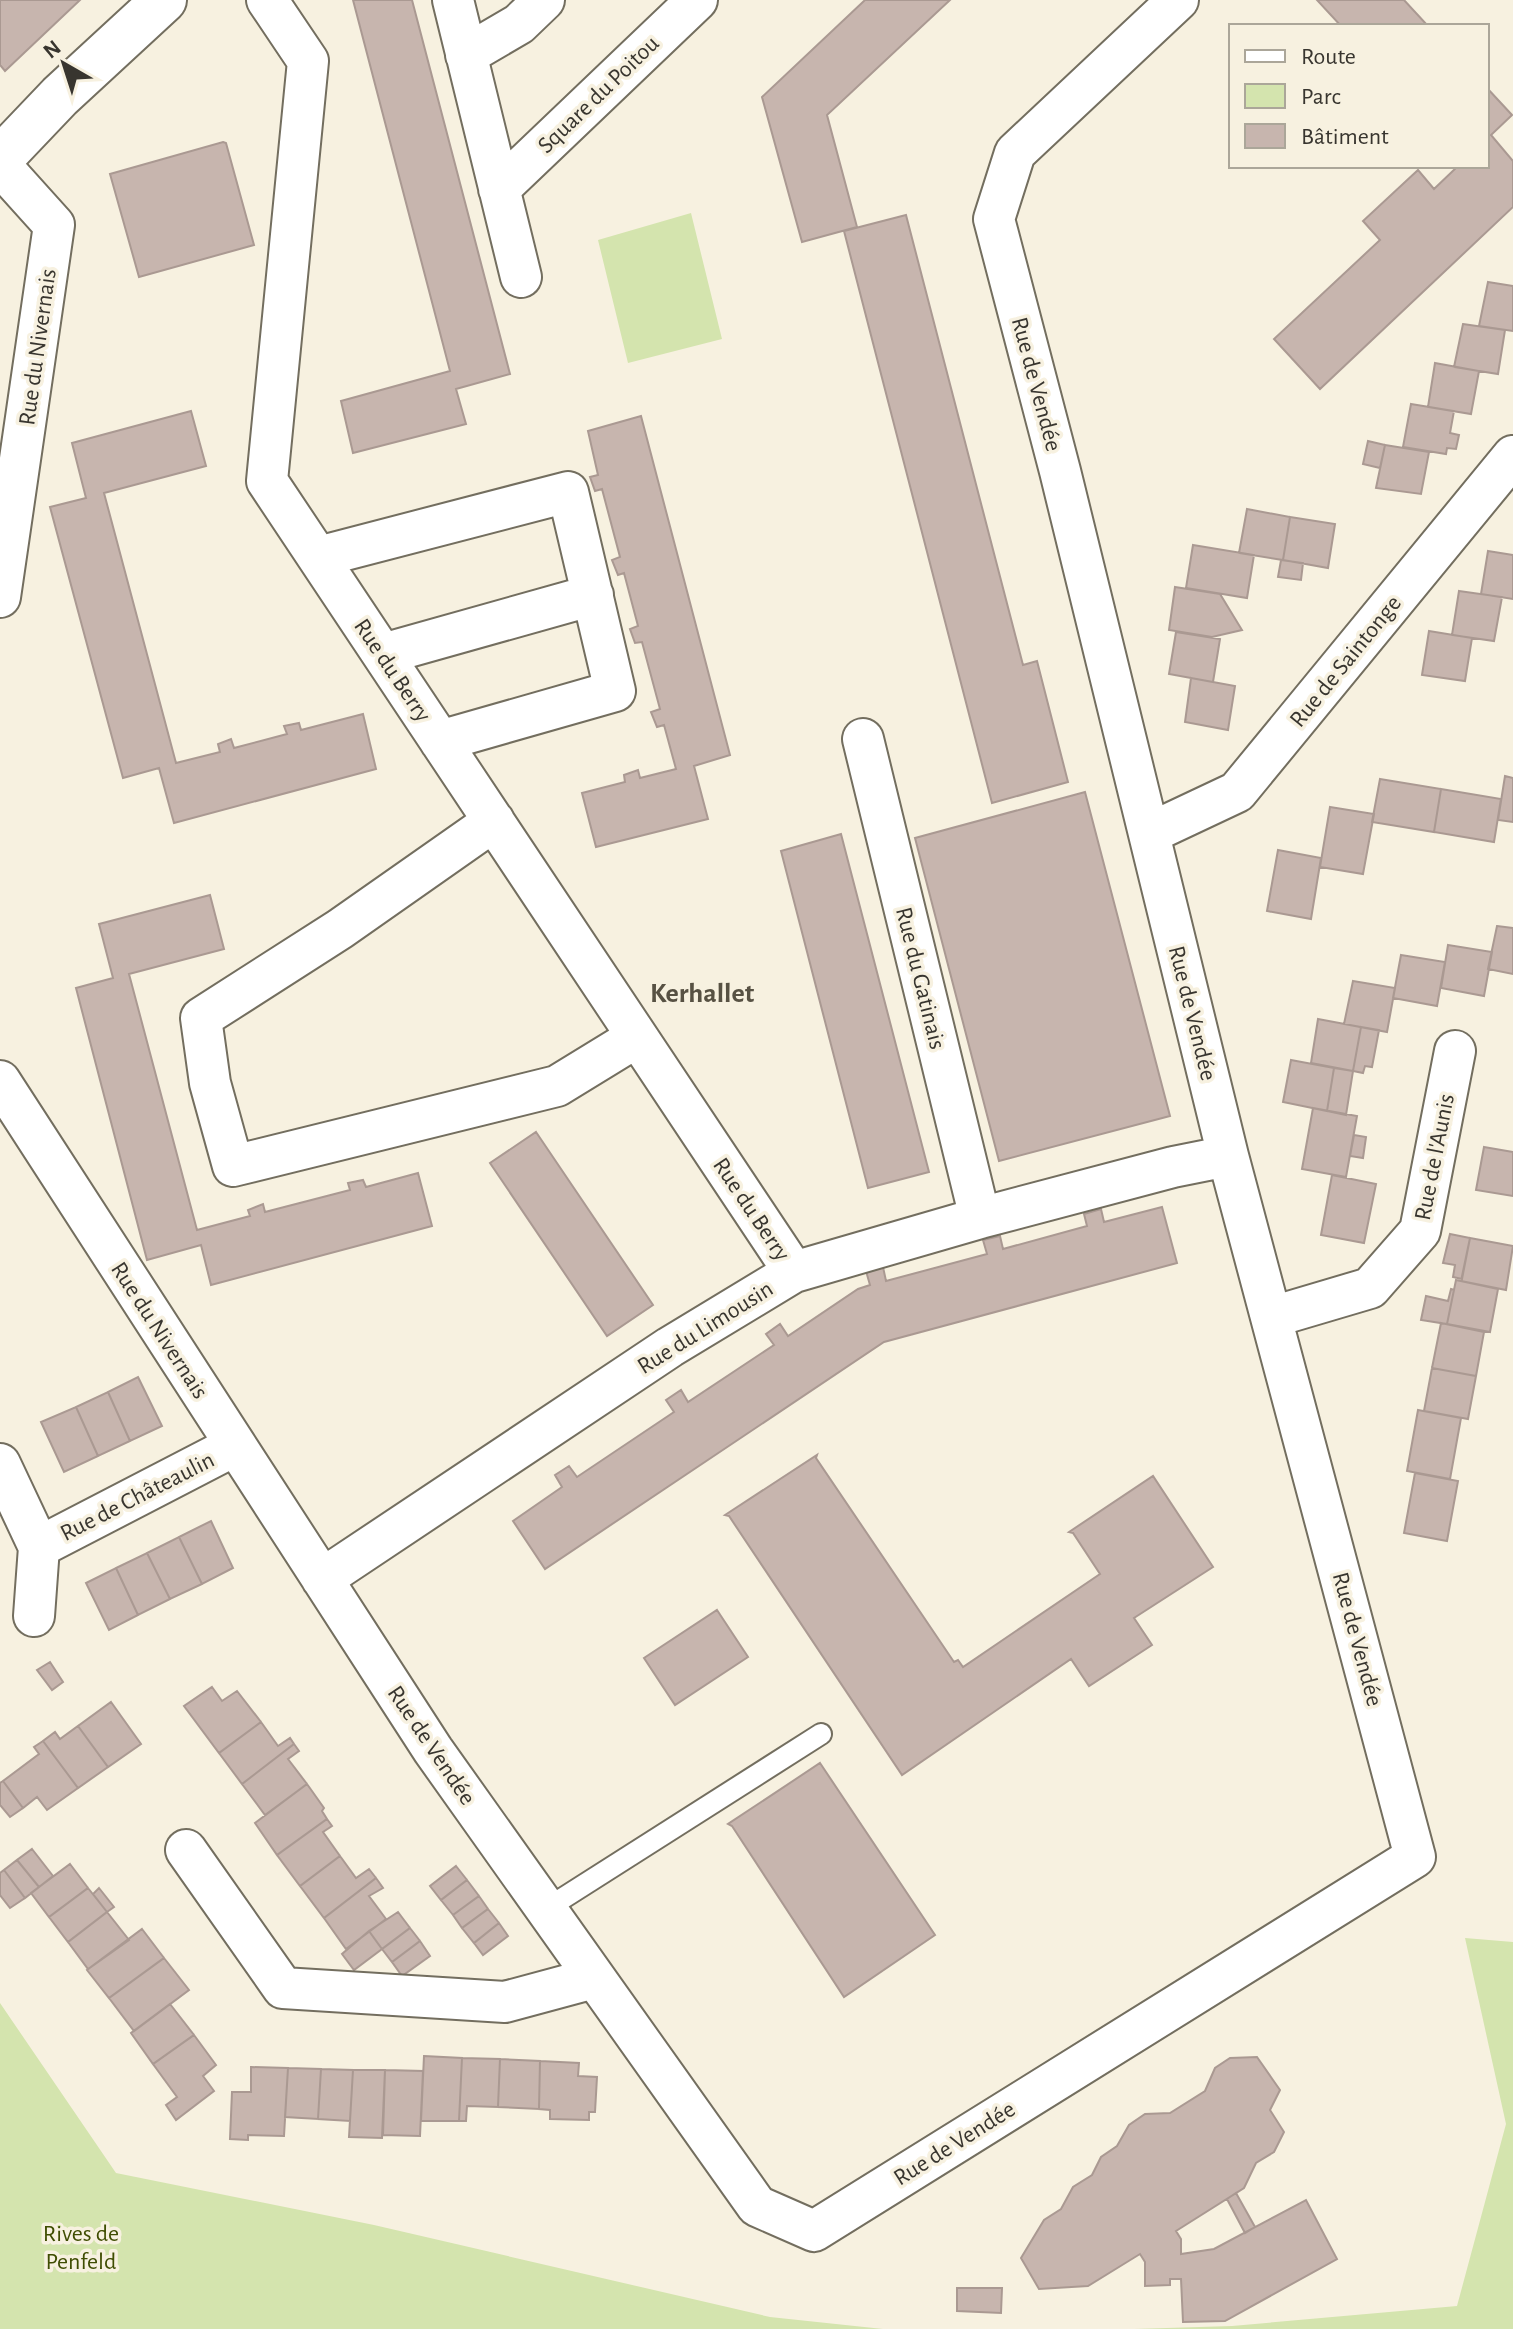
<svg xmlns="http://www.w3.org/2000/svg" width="1513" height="2329" font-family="'Alegreya Sans',sans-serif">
<rect width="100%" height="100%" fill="#f7f1e0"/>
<!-- green -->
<path fill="#d4e4ae" d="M 691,213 L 722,339 L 628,363 L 598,240 Z
M 1465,1938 L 1513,1942 L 1513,2329 L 1134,2329 L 1232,2326 L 1457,2306 L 1506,2124 Z
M 0,2003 L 116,2173 L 374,2225 L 770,2317 L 883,2329 L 0,2329 Z"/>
<!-- building -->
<path fill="#c7b5ae" stroke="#aa9992" stroke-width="2" d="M 0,0 L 80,0 L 5,71 L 0,65 Z
M 353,0 L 412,0 L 510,374 L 456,389 L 466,424 L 353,453 L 341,401 L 450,371 Z
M 865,0 L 950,0 L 827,115 L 857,227 L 802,242 L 762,97 Z
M 1317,0 L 1404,0 L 1428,26 L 1341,26 Z
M 1487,88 L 1512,115 L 1491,135 L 1513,161 L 1513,207 L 1320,389 L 1274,339 L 1380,240 L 1363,221 L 1418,170 L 1434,189 L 1458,166 L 1487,166 Z
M 223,142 L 226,143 L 254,245 L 139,277 L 110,174 Z
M 906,215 L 1023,665 L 1037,661 L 1068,782 L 992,803 L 844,231 Z
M 1488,282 L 1513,286 L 1513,331 L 1479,326 Z
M 1463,324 L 1505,330 L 1498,374 L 1454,367 Z
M 1435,363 L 1479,371 L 1471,414 L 1428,407 Z
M 1411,404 L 1454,411 L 1450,433 L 1459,435 L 1456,449 L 1447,448 L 1446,454 L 1403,447 Z
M 191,411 L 206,466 L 104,493 L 176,763 L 220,752 L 218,744 L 231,739 L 234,748 L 287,734 L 284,726 L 299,723 L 301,730 L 363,714 L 376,769 L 174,823 L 159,768 L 123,778 L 50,507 L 86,498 L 72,443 Z
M 641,416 L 730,755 L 694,766 L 708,819 L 596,847 L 582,793 L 625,782 L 624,775 L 638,770 L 640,778 L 676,769 L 664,725 L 657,727 L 651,712 L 660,709 L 642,642 L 635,643 L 630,629 L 638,626 L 624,573 L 618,575 L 612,560 L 620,557 L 602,489 L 595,491 L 590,477 L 598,475 L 588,431 Z
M 1368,441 L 1385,445 L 1380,468 L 1363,464 Z
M 1385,445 L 1429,452 L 1421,494 L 1376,488 Z
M 1247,509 L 1290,517 L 1283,560 L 1239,553 Z
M 1290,517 L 1335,524 L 1328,568 L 1283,560 Z
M 1193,545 L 1254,555 L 1247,598 L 1186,588 Z
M 1488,551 L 1513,555 L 1513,599 L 1481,594 Z
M 1281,560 L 1303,563 L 1301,580 L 1278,577 Z
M 1175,587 L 1220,594 L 1242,630 L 1212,637 L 1169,630 Z
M 1459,591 L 1502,597 L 1494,641 L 1452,635 Z
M 1429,631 L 1472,638 L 1465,681 L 1422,675 Z
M 1176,632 L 1220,639 L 1213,682 L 1169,674 Z
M 1191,678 L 1235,686 L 1228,730 L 1185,722 Z
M 1505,776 L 1513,778 L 1513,822 L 1498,820 Z
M 1380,779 L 1441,789 L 1434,832 L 1372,822 Z
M 1441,789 L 1501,799 L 1494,842 L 1434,832 Z
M 1085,792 L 1170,1116 L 999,1161 L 915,838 Z
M 1330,807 L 1374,814 L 1363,874 L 1320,867 Z
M 841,834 L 929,1172 L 868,1188 L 781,851 Z
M 1278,850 L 1321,858 L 1311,919 L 1267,911 Z
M 210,895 L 224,949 L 129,974 L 197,1230 L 250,1216 L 248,1210 L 263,1204 L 265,1212 L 350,1190 L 348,1183 L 363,1180 L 366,1187 L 418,1173 L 432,1226 L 211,1285 L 201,1245 L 147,1260 L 76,988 L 113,978 L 99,924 Z
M 1497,926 L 1513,928 L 1513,974 L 1488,969 Z
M 1448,945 L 1492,952 L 1484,996 L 1441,988 Z
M 1401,955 L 1445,962 L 1437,1006 L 1393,998 Z
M 1353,981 L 1395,988 L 1387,1032 L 1344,1024 Z
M 1318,1019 L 1361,1027 L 1353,1071 L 1311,1063 Z
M 1361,1027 L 1379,1030 L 1372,1067 L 1365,1066 L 1363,1073 L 1353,1071 Z
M 1291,1060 L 1334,1068 L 1327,1111 L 1283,1102 Z
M 1334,1068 L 1353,1071 L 1346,1115 L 1327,1111 Z
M 1313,1108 L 1357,1116 L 1346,1177 L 1302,1169 Z
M 536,1132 L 653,1305 L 607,1336 L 490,1163 Z
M 1354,1135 L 1366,1137 L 1363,1158 L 1350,1156 Z
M 1484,1147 L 1513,1152 L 1513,1196 L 1476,1190 Z
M 1332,1175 L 1376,1184 L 1364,1243 L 1321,1235 Z
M 1162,1207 L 1177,1263 L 884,1342 L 545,1569 L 513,1521 L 562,1487 L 555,1475 L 569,1466 L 577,1477 L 674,1412 L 666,1400 L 681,1390 L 688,1402 L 774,1345 L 766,1334 L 780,1324 L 788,1336 L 858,1289 L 870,1285 L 866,1271 L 883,1267 L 886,1281 L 987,1254 L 983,1240 L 1000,1236 L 1003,1249 L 1087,1226 L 1084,1214 L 1101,1209 L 1104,1222 Z
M 1450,1234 L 1470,1238 L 1462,1279 L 1453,1277 L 1455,1265 L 1443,1263 Z
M 1470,1238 L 1513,1246 L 1506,1290 L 1461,1281 Z
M 1456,1280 L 1498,1289 L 1490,1332 L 1447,1324 Z
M 1451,1289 L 1454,1290 L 1447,1324 L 1421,1320 L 1426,1296 L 1448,1301 Z
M 1441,1323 L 1484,1332 L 1476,1376 L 1432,1368 Z
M 1432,1368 L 1476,1376 L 1468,1419 L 1424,1411 Z
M 138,1377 L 162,1426 L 130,1441 L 108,1392 Z
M 108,1392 L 130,1441 L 98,1456 L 76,1407 Z
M 76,1407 L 98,1456 L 64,1472 L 41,1422 Z
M 1418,1410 L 1461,1418 L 1450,1479 L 1407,1471 Z
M 817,1455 L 816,1458 L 954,1662 L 958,1660 L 963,1667 L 1100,1574 L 1073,1533 L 1069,1532 L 1153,1476 L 1213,1567 L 1134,1618 L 1152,1645 L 1149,1647 L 1089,1686 L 1071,1659 L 902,1775 L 729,1516 L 725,1515 Z
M 1415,1473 L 1458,1481 L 1447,1541 L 1404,1533 Z
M 211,1521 L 233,1568 L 202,1584 L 179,1537 Z
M 179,1537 L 202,1584 L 170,1599 L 147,1553 Z
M 147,1553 L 170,1599 L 138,1615 L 116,1568 Z
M 116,1568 L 138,1615 L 109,1630 L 86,1583 Z
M 717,1610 L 748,1657 L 675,1705 L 644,1658 Z
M 50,1662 L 63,1682 L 52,1690 L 37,1670 Z
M 212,1687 L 222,1701 L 237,1691 L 261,1722 L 219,1753 L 184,1706 Z
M 111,1702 L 141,1744 L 108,1767 L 78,1726 Z
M 261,1722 L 278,1746 L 290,1738 L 294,1744 L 242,1784 L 219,1753 Z
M 78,1726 L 108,1767 L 78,1788 L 43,1741 L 55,1732 L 60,1739 Z
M 43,1741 L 78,1788 L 47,1810 L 37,1797 L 23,1808 L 3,1781 L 39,1754 L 34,1747 Z
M 294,1744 L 299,1751 L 288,1759 L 307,1784 L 265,1815 L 242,1784 Z
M 820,1763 L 935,1935 L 844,1997 L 732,1826 L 728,1824 Z
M 3,1781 L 23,1808 L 10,1817 L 0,1805 L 0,1783 Z
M 307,1784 L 324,1808 L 322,1811 L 327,1819 L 277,1855 L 255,1823 Z
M 327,1819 L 332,1826 L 323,1832 L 340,1856 L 300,1886 L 277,1855 Z
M 32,1849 L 53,1876 L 39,1887 L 17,1860 Z
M 340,1856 L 356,1878 L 369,1869 L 376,1878 L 324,1918 L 300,1886 Z
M 17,1860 L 39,1887 L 25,1898 L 4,1870 Z
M 70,1864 L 88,1888 L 49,1917 L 31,1893 Z
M 456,1866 L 467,1880 L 441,1900 L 430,1886 Z
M 4,1870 L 25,1898 L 10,1908 L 0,1895 L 0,1873 Z
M 376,1878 L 383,1888 L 369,1896 L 386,1919 L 346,1949 L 324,1918 Z
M 467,1880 L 479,1896 L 453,1915 L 441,1900 Z
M 88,1888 L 107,1912 L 68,1942 L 49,1917 Z
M 99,1888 L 114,1907 L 107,1912 L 93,1894 Z
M 479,1896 L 488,1909 L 462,1928 L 453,1915 Z
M 488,1909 L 499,1923 L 474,1943 L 462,1928 Z
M 107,1912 L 129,1940 L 88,1969 L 68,1942 Z
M 398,1912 L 410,1928 L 382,1949 L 369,1931 Z
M 499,1923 L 508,1936 L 483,1955 L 474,1943 Z
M 410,1928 L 420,1941 L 392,1962 L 382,1949 Z
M 142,1929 L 164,1958 L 109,1998 L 87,1970 Z
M 369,1931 L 382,1949 L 354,1970 L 342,1954 Z
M 420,1941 L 430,1956 L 402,1976 L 392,1962 Z
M 164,1958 L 189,1990 L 134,2031 L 109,1998 Z
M 170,2004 L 194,2035 L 153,2064 L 131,2033 Z
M 194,2035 L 216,2065 L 203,2076 L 214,2091 L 176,2120 L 166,2105 L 177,2097 L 153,2064 Z
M 424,2056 L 462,2058 L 459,2121 L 421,2121 Z
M 1257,2057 L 1280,2090 L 1270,2110 L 1284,2132 L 1274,2152 L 1256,2163 L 1244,2188 L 1176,2231 L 1181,2239 L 1181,2254 L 1214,2249 L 1306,2200 L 1337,2259 L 1225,2321 L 1183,2322 L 1181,2279 L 1170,2279 L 1170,2285 L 1145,2286 L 1145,2262 L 1140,2254 L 1088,2286 L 1039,2289 L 1021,2258 L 1044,2220 L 1061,2209 L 1073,2187 L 1092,2175 L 1101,2157 L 1117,2146 L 1129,2125 L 1145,2114 L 1170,2113 L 1205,2091 L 1215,2068 L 1230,2058 Z
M 462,2058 L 500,2059 L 498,2107 L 467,2106 L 466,2121 L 459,2121 Z
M 500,2059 L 540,2061 L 539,2109 L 498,2107 Z
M 540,2061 L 579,2063 L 578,2076 L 597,2077 L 595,2112 L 589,2112 L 589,2120 L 550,2119 L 550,2110 L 539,2109 Z
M 251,2067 L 288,2068 L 284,2136 L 248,2135 L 248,2140 L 230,2139 L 232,2092 L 251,2092 Z
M 288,2068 L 321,2069 L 318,2119 L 285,2117 Z
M 321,2069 L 353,2070 L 350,2121 L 318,2119 Z
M 353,2070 L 385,2070 L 382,2138 L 349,2137 Z
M 385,2070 L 423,2071 L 420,2136 L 383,2135 Z
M 1236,2193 L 1255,2227 L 1245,2233 L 1227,2199 Z
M 957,2288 L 1002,2288 L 1001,2313 L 957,2311 Z"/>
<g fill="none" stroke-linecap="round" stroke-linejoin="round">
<!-- service casing -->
<g stroke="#736e5f" stroke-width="24">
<path id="service" d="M 546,1909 L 821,1734"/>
</g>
<!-- minor casing -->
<g stroke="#736e5f" stroke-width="44">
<path id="minor" d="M 267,0 L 308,61 L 267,481 L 794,1272
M 453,0 L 521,277
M 466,55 L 519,24 L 544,0
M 0,165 L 54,225 L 0,597
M 499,189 L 697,0
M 318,557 L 568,492 L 615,691 L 440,741
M 383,654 L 593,595
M 863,739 L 980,1218
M 494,821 L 340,929 L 201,1018 L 210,1083 L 233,1166 L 557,1086 L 637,1037
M 1150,833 L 1237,792 L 1513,456
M 0,1081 L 433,1750 L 757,2206 L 814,2231 L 1415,1857 L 1228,1156 L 1060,471 L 994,219 L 1015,153 L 1178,0
M 1272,1317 L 1370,1288 L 1420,1231 L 1455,1051
M 0,1464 L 39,1547 L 234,1446
M 322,1579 L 670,1347 L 794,1272 L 980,1218 L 1173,1167 L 1228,1156
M 34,1616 L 39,1547
M 186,1850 L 283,1988 L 505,2002 L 594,1978"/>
</g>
<!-- tertiary casing -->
<g stroke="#736e5f" stroke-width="48">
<path id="tertiary" d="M 0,159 L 60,96 L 164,0"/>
</g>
<!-- service -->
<use href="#service" stroke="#fff" stroke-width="20"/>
<!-- minor -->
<use href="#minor" stroke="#fff" stroke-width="40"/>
<!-- tertiary -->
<use href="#tertiary" stroke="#fff" stroke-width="44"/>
</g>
<g text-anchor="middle" stroke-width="7" stroke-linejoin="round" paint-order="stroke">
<!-- street labels -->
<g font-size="24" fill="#38352f" stroke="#f7f1e0">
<text transform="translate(598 94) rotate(-44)" y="8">Square du Poitou</text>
<text transform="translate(37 347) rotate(-82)" y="8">Rue du Nivernais</text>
<text transform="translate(1037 384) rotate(75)" y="8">Rue de Vendée</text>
<text transform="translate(1345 661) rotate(-51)" y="8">Rue de Saintonge</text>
<text transform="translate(393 670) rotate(56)" y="8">Rue du Berry</text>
<text transform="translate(921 978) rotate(76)" y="8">Rue du Gatinais</text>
<text transform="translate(1193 1013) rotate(76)" y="8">Rue de Vendée</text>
<text transform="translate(1434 1157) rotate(-79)" y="8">Rue de l'Aunis</text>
<text transform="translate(752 1209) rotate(56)" y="8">Rue du Berry</text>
<text transform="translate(705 1327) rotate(-32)" y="8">Rue du Limousin</text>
<text transform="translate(160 1330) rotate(57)" y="8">Rue du Nivernais</text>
<text transform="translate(137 1496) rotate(-27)" y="8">Rue de Châteaulin</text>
<text transform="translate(1358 1639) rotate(75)" y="8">Rue de Vendée</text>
<text transform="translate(432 1745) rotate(56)" y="8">Rue de Vendée</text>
<text transform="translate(954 2143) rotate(-32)" y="8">Rue de Vendée</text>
</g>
<!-- park labels -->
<g font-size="24" fill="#3f4d02" stroke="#f7f1e0">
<text x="81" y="2241">Rives de<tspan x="81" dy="28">Penfeld</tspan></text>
</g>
<!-- quarter labels -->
<g font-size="28" font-weight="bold" fill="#575143" stroke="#f7f1e0">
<text x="702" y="1002">Kerhallet</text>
</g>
</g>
<!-- legend -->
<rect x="1229" y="24" width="260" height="144" fill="#f7f1e0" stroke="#aba699" stroke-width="2"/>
<rect x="1245" y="50" width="40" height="12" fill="#ffffff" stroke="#aba699" stroke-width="2"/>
<text x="1301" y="64" font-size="24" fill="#38352f">Route</text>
<rect x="1245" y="84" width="40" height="24" fill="#d4e4ae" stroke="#aba699" stroke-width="2"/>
<text x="1301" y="104" font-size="24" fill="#38352f">Parc</text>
<rect x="1245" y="124" width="40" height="24" fill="#c7b5ae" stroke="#aba699" stroke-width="2"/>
<text x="1301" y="144" font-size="24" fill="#38352f">Bâtiment</text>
<!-- north arrow -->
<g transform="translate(64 64) rotate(321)" stroke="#f7f1e0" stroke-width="6" paint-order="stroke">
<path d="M0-6L14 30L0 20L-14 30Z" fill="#38352f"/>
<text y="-12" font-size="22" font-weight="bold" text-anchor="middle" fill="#38352f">N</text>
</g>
</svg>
